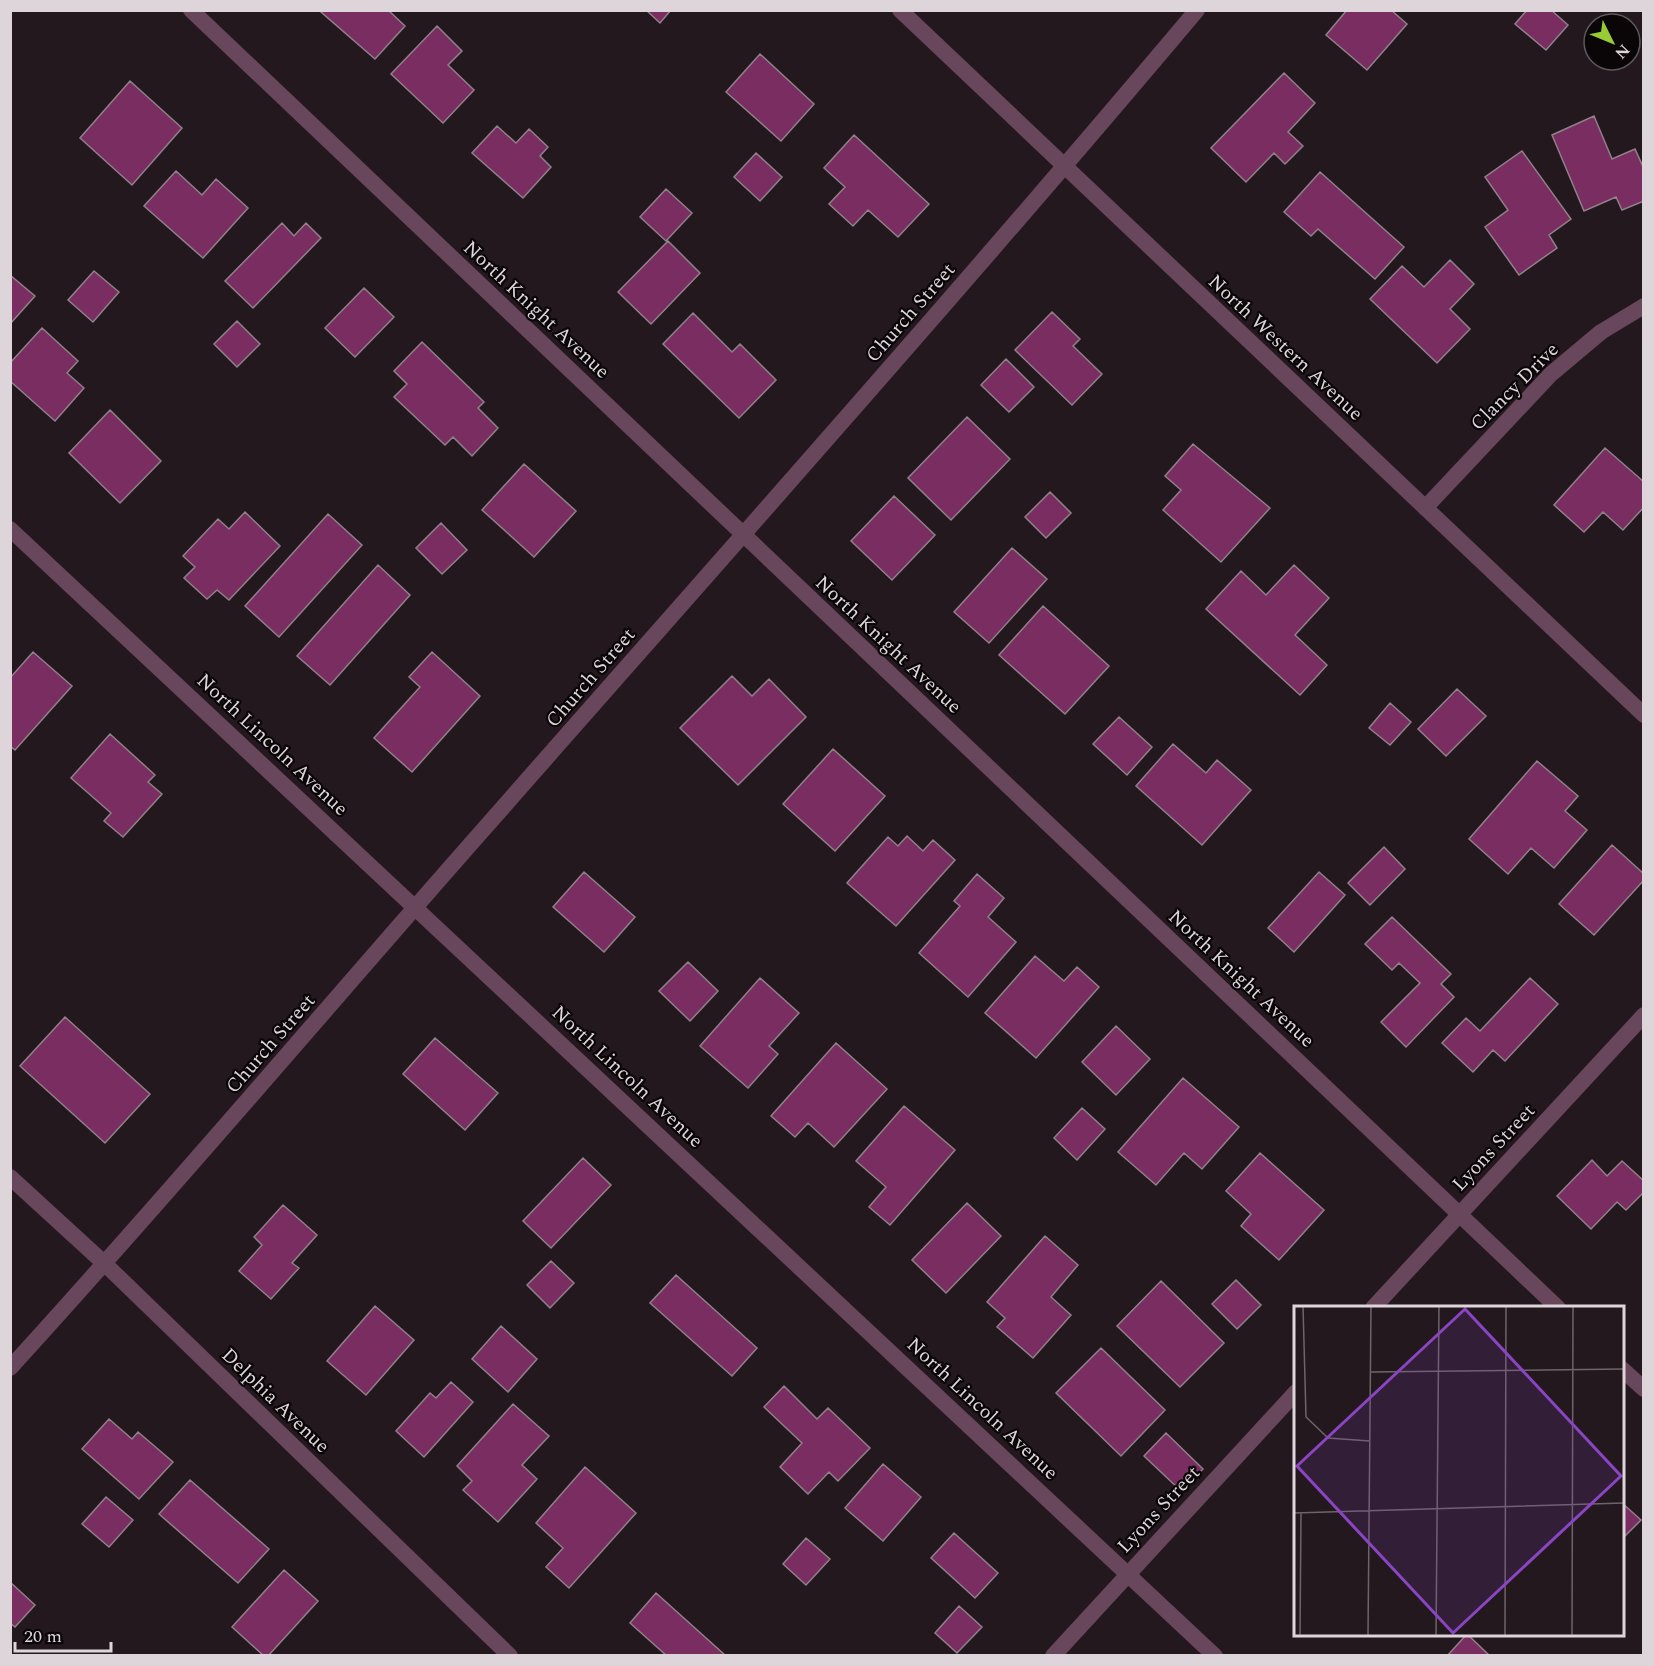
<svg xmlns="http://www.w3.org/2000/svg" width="1654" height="1666" font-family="Spectral,serif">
<rect width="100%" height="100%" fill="#24181f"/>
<!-- building -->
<path fill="#792d60" stroke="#908089" stroke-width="1.5" d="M 322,10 L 388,10 L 405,26 L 375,59 L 321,12 Z
M 646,10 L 671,10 L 660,23 Z
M 1347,10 L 1391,10 L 1407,24 L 1367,70 L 1326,35 Z
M 1527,10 L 1551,10 L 1568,25 L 1546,50 L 1515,24 Z
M 437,26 L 462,51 L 448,65 L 474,90 L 443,123 L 391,74 Z
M 760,54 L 814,104 L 781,141 L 726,92 Z
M 1284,73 L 1315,103 L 1288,132 L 1303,146 L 1285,164 L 1274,153 L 1246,182 L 1211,148 Z
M 130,81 L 182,128 L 132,185 L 80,138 Z
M 1594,116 L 1612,159 L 1635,149 L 1644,169 L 1644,201 L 1622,210 L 1616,197 L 1584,211 L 1552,135 Z
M 497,126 L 516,143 L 529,129 L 548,147 L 540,156 L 551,167 L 523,198 L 472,153 Z
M 854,135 L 929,204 L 898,237 L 868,210 L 853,226 L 829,204 L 845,187 L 824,168 Z
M 1522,151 L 1571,219 L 1549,235 L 1557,248 L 1519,275 L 1485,227 L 1508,210 L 1485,177 Z
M 756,153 L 782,177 L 760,201 L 734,177 Z
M 176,171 L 202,195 L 216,179 L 248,208 L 203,258 L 144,206 Z
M 1320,172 L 1404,247 L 1375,279 L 1318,229 L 1311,236 L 1284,212 Z
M 666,189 L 692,213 L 666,241 L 640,217 Z
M 282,223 L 294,236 L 306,223 L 321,238 L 253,308 L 225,281 Z
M 668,241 L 700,273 L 651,324 L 618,292 Z
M 1450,260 L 1474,284 L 1450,309 L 1470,329 L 1437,363 L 1370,299 L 1402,266 L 1424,287 Z
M 94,271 L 119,292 L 93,322 L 68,300 Z
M 10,275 L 35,296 L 10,324 Z
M 364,288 L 394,317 L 355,357 L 325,328 Z
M 1052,312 L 1080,339 L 1073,346 L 1102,374 L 1072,405 L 1015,350 Z
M 693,313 L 732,352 L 740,344 L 776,380 L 739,418 L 663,344 Z
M 237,321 L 260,344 L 237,367 L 214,344 Z
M 42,328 L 78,361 L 67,373 L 84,388 L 55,421 L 10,381 L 10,363 Z
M 422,342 L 484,402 L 478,408 L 498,428 L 472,456 L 453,437 L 445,445 L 394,397 L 407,384 L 394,371 Z
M 1006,359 L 1034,387 L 1009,412 L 981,385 Z
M 110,410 L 161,461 L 120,503 L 69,453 Z
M 967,417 L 1010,459 L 951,520 L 908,478 Z
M 1193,444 L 1270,508 L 1221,562 L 1163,510 L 1181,490 L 1165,476 Z
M 1605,448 L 1644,482 L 1644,507 L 1623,530 L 1603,512 L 1584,532 L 1554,505 Z
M 524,464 L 576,511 L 534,557 L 482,510 Z
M 1050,492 L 1071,513 L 1046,538 L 1025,517 Z
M 894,496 L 935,535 L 892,580 L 851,541 Z
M 245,512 L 280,546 L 229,600 L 217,590 L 207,599 L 184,578 L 195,567 L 183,556 L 218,519 L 229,529 Z
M 328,514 L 362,545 L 279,637 L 245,606 Z
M 441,523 L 467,550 L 442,574 L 416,548 Z
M 1012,548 L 1047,579 L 989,643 L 954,612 Z
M 378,565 L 410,595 L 330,685 L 297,656 Z
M 1294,565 L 1329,598 L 1295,635 L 1327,665 L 1300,695 L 1206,609 L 1241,571 L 1266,595 Z
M 1043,606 L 1109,666 L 1065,714 L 999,655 Z
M 33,652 L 72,686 L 15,750 L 10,746 L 10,678 Z
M 432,652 L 480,696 L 412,772 L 374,738 L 420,687 L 409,677 Z
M 732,676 L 752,696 L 769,679 L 806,717 L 738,785 L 680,728 Z
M 1457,689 L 1486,716 L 1446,756 L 1418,729 Z
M 1390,703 L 1411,722 L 1390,745 L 1369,728 Z
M 1119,717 L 1152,747 L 1127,775 L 1093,744 Z
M 110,734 L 155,775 L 148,782 L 162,794 L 123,837 L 104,821 L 111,813 L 71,778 Z
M 1173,744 L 1206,773 L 1217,760 L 1251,790 L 1202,845 L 1136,786 Z
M 833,749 L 885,796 L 835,851 L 783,804 Z
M 1537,761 L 1578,796 L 1565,811 L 1587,830 L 1554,868 L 1531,848 L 1508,874 L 1469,839 Z
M 907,836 L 923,851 L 933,840 L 955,860 L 896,926 L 847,883 L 888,837 L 898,846 Z
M 1612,845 L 1644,874 L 1644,880 L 1594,935 L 1559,904 Z
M 1384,847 L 1405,869 L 1370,905 L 1348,883 Z
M 584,872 L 635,917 L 604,952 L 553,907 Z
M 1319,872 L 1345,895 L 1294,952 L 1268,928 Z
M 977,874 L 1004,898 L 988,917 L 1016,942 L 968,997 L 919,953 L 960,906 L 954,901 Z
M 1392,917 L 1451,974 L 1441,984 L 1454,997 L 1406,1047 L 1381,1022 L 1420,983 L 1399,963 L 1392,970 L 1365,944 Z
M 1035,956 L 1064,981 L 1077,967 L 1099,987 L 1036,1058 L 985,1013 Z
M 688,962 L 718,991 L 690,1021 L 659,991 Z
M 760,978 L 799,1013 L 769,1046 L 778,1054 L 748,1088 L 700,1046 Z
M 1530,978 L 1558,1004 L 1505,1061 L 1493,1050 L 1473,1072 L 1442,1043 L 1466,1018 L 1480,1031 Z
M 65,1017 L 150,1094 L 105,1143 L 20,1066 Z
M 1116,1026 L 1150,1059 L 1116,1095 L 1082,1062 Z
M 435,1038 L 498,1093 L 465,1130 L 403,1074 Z
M 836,1043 L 887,1089 L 834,1147 L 808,1123 L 795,1137 L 771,1116 Z
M 1183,1078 L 1239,1127 L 1202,1169 L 1184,1153 L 1156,1185 L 1118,1152 Z
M 904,1106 L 955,1150 L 890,1225 L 869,1207 L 886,1187 L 856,1161 Z
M 1082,1108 L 1105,1129 L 1077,1160 L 1054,1138 Z
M 1260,1153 L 1324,1210 L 1279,1260 L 1241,1226 L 1251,1214 L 1226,1191 Z
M 583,1158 L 611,1185 L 551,1248 L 523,1221 Z
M 1592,1160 L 1607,1176 L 1622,1161 L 1644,1181 L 1644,1192 L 1626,1210 L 1617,1202 L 1591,1229 L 1557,1196 Z
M 967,1203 L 1001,1236 L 946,1293 L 912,1260 Z
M 283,1205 L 317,1235 L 292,1263 L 299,1268 L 271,1299 L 239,1271 L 262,1245 L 254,1237 Z
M 1045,1236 L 1078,1265 L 1051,1297 L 1071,1315 L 1033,1358 L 997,1327 L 1005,1318 L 987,1302 Z
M 551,1261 L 574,1283 L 550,1308 L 527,1285 Z
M 676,1275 L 757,1348 L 732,1376 L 650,1303 Z
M 1236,1280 L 1261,1305 L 1237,1329 L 1212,1304 Z
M 1161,1281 L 1224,1343 L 1180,1387 L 1117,1326 Z
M 375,1306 L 414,1340 L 366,1395 L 327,1361 Z
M 501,1326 L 537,1359 L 508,1392 L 472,1359 Z
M 1101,1348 L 1165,1410 L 1121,1456 L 1056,1393 Z
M 451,1382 L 473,1402 L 424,1457 L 396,1431 L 430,1393 L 436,1398 Z
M 784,1386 L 817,1419 L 828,1408 L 870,1448 L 838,1481 L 829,1472 L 808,1494 L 780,1467 L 802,1443 L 764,1407 Z
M 513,1404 L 549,1436 L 522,1465 L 537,1479 L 498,1522 L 463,1490 L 472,1481 L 457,1466 Z
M 109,1419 L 132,1439 L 138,1432 L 173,1462 L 139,1499 L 82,1449 Z
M 1166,1433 L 1203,1469 L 1181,1491 L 1144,1456 Z
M 883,1464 L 921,1497 L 883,1541 L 845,1508 Z
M 585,1467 L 636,1513 L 569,1588 L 546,1567 L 563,1548 L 536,1523 Z
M 190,1480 L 269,1549 L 238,1583 L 159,1514 Z
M 106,1497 L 133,1520 L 109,1547 L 82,1524 Z
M 1622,1503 L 1641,1520 L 1622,1539 Z
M 954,1533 L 998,1573 L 975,1598 L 931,1558 Z
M 806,1538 L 830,1559 L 806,1585 L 783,1564 Z
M 284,1570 L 318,1601 L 268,1656 L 264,1656 L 232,1627 Z
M 10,1582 L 35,1605 L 15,1627 L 10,1623 Z
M 656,1593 L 726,1656 L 667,1656 L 630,1623 Z
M 959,1606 L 982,1627 L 957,1653 L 935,1633 Z
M 1467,1634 L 1490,1656 L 1447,1656 Z"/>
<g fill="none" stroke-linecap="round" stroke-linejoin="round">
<!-- minor -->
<path stroke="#68465b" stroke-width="16" d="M 191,10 L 1558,1308
M 900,10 L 1644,715
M 1425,508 L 1551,374 L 1601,332 L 1644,306
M 10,529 L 1215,1656
M 10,1177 L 105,1264 L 510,1656
M 1373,1308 L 1644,1015
M 10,1368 C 171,1192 325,1009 483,830 C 722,558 963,288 1197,10
M 1622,1369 L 1644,1389
M 1053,1656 L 1296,1392"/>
</g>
<g text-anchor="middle" stroke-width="4.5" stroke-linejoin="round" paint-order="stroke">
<!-- street labels -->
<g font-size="20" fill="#ddd5d9" stroke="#0a0608">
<text transform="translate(537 309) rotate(43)" y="7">North Knight Avenue</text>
<text transform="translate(910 312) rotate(-49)" y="7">Church Street</text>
<text transform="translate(1286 347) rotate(43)" y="7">North Western Avenue</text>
<text transform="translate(1514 386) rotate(-45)" y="7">Clancy Drive</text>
<text transform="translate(889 644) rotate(43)" y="7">North Knight Avenue</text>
<text transform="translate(590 677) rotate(-49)" y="7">Church Street</text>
<text transform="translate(273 744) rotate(43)" y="7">North Lincoln Avenue</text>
<text transform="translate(1242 978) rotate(43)" y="7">North Knight Avenue</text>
<text transform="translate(270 1043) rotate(-49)" y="7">Church Street</text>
<text transform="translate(628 1076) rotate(43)" y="7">North Lincoln Avenue</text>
<text transform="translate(1493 1147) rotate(-47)" y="7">Lyons Street</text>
<text transform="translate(276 1400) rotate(44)" y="7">Delphia Avenue</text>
<text transform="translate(983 1408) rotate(43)" y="7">North Lincoln Avenue</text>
<text transform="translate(1158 1509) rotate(-47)" y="7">Lyons Street</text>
</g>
</g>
<!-- overview -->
<g transform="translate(1294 1306)">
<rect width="330" height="330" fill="#24181f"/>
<path fill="none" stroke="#6e6469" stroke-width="1.5" d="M 9,0 L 12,111 L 34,132 L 76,135M 77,66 L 330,63M 0,207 L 330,197M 6,330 L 7,207M 74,330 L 77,0M 142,330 L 145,0M 211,330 L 212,0M 278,330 L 279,0"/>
<path fill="#8a45c3" fill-opacity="0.15" stroke="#8a45c3" stroke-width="3" d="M 171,3 L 327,170 L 159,327 L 3,160 Z"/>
<rect width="330" height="330" fill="none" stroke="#ddd5d9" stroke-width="3"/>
</g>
<!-- border -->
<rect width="1654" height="1666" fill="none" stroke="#ddd5d9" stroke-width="24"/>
<!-- north arrow -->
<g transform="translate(1612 42) rotate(133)"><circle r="28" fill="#0a0608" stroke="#5e595c" stroke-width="1.5"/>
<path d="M0-4.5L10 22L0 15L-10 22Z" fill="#98cb36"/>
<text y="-9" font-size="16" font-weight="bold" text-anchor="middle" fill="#ddd5d9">N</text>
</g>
<!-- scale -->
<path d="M15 1642v9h96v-9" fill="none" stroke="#ddd5d9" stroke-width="3"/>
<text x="24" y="1642" font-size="18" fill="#ddd5d9" stroke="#0a0608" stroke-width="4.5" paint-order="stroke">20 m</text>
</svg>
